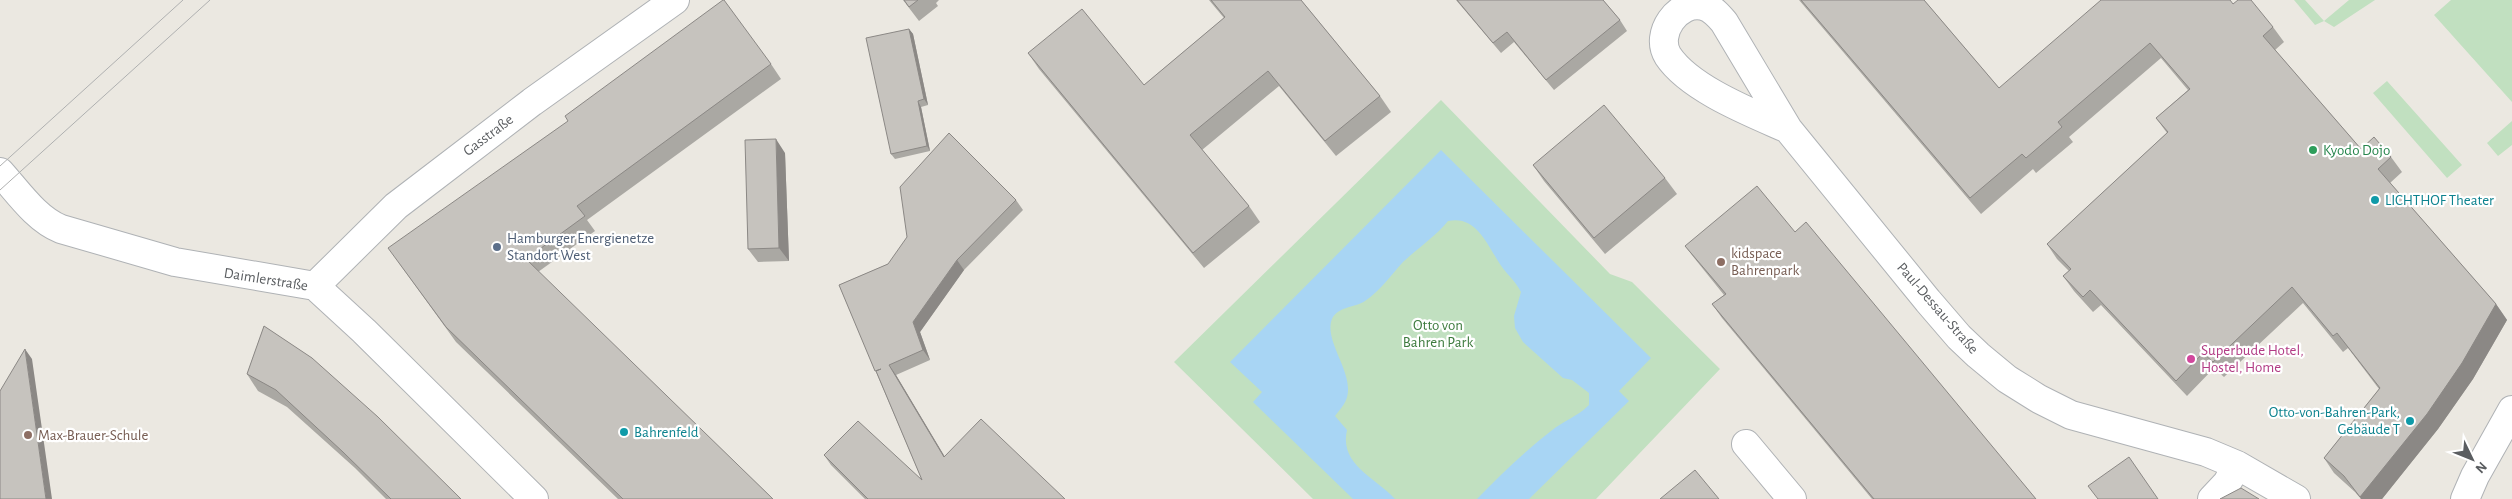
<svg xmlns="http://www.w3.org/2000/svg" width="2512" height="499" font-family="'Alegreya Sans',sans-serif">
<rect width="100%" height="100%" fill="#ebe8e1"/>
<!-- green -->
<path fill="#c1e0c0" d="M 2294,0 L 2305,0 L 2324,21 L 2349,0 L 2375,0 L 2334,27 L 2324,21 L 2315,25 Z
M 2451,0 L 2512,0 L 2512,102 L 2434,15 Z
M 2387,81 L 2462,165 L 2447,178 L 2373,93 Z
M 1441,100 L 1610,274 L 1632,282 L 1720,369 L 1596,499 L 1313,499 L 1174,362 Z
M 2512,121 L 2512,145 L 2498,156 L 2487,143 Z"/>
<!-- water -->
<path fill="#a8d5f4" d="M 1441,150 L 1651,358 L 1619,391 L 1629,401 L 1529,499 L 1477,499 C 1500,475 1524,452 1551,431 C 1563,421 1577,417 1589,405 L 1589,393 L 1572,380 L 1563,378 L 1523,342 L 1515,328 L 1514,316 L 1521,292 C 1515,280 1505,273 1498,261 C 1486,242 1475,215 1448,221 C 1435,237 1418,248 1403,262 C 1391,275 1380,291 1365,301 C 1355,308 1335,306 1331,322 C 1326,345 1356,376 1346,400 C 1344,405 1339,411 1335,416 L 1347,430 C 1339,465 1375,477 1395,499 L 1353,499 L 1253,402 L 1262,392 L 1230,362 Z"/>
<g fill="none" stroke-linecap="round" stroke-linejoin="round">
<!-- minor casing -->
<g stroke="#afb2b5" stroke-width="30">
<path id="minor" d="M 1788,129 C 1752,113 1690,89 1668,56 C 1654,34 1678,0 1703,6 C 1712,8 1718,15 1724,22 L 1788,129 L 1928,301 L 1959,337 L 1978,355 L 2007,379 L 2039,399 L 2071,415 L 2206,452 L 2237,465 L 2296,499
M 0,172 C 18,192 36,219 61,229 L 175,262 L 315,286 L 364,331 L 534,499
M 315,286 L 396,206 L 532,102 L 675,0
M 1746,444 L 1792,499
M 2212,499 L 2227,483 L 2237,465
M 2465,499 L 2475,476 L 2512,410"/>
</g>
<!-- minor -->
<use href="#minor" stroke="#fff" stroke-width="28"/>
<!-- tram -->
<path stroke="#afb0b0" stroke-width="1" d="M 0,166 L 183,0
M 0,190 L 210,0"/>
</g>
<!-- wall -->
<path fill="#aaa8a3" d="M 903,0 L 939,0 L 936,3 L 938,6 L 919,21 Z
M 1209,0 L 1301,0 L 1380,96 L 1391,112 L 1336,156 L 1279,86 L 1202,150 L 1249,206 L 1260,222 L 1204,268 L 1039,69 L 1028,53 L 1144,85 L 1224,18 Z
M 1456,0 L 1603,0 L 1620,20 L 1627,31 L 1554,90 L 1514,42 L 1501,53 Z
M 1799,0 L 1924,0 L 1999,88 L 2233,4 L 2273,27 L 2284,42 L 2275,50 L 2361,149 L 2391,157 L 2402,172 L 2390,183 L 2496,304 L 2507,320 L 2473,379 L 2438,429 L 2382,499 L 2361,499 L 2355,492 L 2334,473 L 2324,458 L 2379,389 L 2348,348 L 2343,352 L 2303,303 L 2224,377 L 2214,368 L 2187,396 L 2101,305 L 2093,312 L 2074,291 L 2063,276 L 2069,271 L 2057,259 L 2047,244 L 2167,133 L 2156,118 L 2188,90 L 2161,58 L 2069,137 L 2073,142 L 2036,173 L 2033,169 L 1981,214 Z
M 909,29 L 913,34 L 928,105 L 921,107 L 930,151 L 895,159 L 891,154 Z
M 771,64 L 781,79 L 587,220 L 595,231 L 538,272 L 773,499 L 618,499 L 456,342 L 399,263 Z
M 785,153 L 789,261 L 758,262 L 748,249 Z
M 1533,165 L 1665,178 L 1677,194 L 1605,254 L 1544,181 Z
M 1016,200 L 1023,210 L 964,270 L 920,332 L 930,360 L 896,375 L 944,456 L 1065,499 L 865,499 L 831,465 L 824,455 L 922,480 L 839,285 L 888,264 Z
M 1795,232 L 2036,499 L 1872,499 L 1722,318 L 1712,304 L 1724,295 L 1695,259 L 1685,246 Z
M 264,326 L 461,499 L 386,499 L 355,468 L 287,407 L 258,391 L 247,374 Z"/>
<!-- shaded-wall -->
<path fill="#8b8885" d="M 909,29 L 913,34 L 928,105 L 924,99 Z
M 918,101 L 921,107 L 930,151 L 927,146 Z
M 776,139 L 785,153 L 789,261 L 779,248 Z
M 957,260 L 964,270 L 920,332 L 930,360 L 923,350 L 913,322 Z
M 2496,304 L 2507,320 L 2473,379 L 2438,429 L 2382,499 L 2361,499 L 2360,497 Z
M 25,349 L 32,359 L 52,499 L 46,499 Z
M 889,365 L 896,375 L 951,467 L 944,457 Z"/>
<!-- building -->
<path fill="#c6c3be" stroke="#8b8885" d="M 723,0 L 724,0 L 771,64 L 577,206 L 585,216 L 526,259 L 773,499 L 623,499 L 446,327 L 388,248 L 568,121 L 565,116 Z
M 904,0 L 918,0 L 909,7 Z
M 1211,0 L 1301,0 L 1380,96 L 1325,141 L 1268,71 L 1190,135 L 1249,206 L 1193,253 L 1028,53 L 1082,9 L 1144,85 L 1225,17 Z
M 1457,0 L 1603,0 L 1620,20 L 1546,80 L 1507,32 L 1493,43 Z
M 1801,0 L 1924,0 L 1999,88 L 2101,0 L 2230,0 L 2233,4 L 2238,0 L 2251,0 L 2273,27 L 2263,36 L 2361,149 L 2374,137 L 2391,157 L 2378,169 L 2496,304 L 2462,363 L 2427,414 L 2360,497 L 2344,476 L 2324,458 L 2380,388 L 2337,333 L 2333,336 L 2292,287 L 2213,362 L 2203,353 L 2176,381 L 2090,290 L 2083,297 L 2063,276 L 2071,269 L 2047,244 L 2168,132 L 2156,118 L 2190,89 L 2150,43 L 2058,122 L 2062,127 L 2026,158 L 2022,154 L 1970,198 Z
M 909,29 L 924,99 L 918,101 L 927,146 L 891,154 L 866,38 Z
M 1604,105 L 1665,178 L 1594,238 L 1533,165 Z
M 949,133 L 1016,200 L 957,260 L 913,322 L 923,350 L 889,365 L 944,457 L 981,419 L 1065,499 L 868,499 L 824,455 L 858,421 L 922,480 L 876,371 L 881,369 L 875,371 L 839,285 L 888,264 L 907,237 L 900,187 Z
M 776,139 L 779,248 L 748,249 L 745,140 Z
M 1757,186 L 1795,232 L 1806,222 L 2036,499 L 1874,499 L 1712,304 L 1726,294 L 1685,246 Z
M 264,326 L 312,358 L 378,417 L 461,499 L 391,499 L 343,452 L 276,390 L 247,374 Z
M 25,349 L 46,499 L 0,499 L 0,391 Z
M 2129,457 L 2158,499 L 2098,499 L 2088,486 Z
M 1695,470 L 1719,499 L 1660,499 Z
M 2241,488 L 2259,499 L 2220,499 Z"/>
<!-- markers -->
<circle fill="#2e9e5b" stroke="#fff" stroke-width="2" cx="2313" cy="150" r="5"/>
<g fill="#0f9aa8" stroke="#fff" stroke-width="2">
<circle cx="2375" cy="200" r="5"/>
<circle cx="2410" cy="421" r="5"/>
<circle cx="624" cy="432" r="5"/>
</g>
<circle fill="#5c6f8a" stroke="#fff" stroke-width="2" cx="497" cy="247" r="5"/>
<g fill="#8d6e63" stroke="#fff" stroke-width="2">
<circle cx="1721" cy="262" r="5"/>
<circle cx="28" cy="435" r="5"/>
</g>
<circle fill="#d1479c" stroke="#fff" stroke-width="2" cx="2191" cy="359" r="5"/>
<g text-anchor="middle" stroke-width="4.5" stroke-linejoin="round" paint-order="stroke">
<!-- street labels -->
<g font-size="15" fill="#5a5d60" stroke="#fff">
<text transform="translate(488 135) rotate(-37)" y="5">Gasstraße</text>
<text transform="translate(266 279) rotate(9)" y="5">Daimlerstraße</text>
<text transform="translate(1938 308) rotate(49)" y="5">Paul-Dessau-Straße</text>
</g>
<!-- leisure labels -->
<g font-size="15" fill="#27864d" stroke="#fff" text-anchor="start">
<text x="2323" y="155">Kyodo Dojo</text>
</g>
<!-- culture labels -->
<g font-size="15" fill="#0d838f" stroke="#fff" text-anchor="start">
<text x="2385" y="205">LICHTHOF Theater</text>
<text x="2400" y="417" text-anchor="end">Otto-von-Bahren-Park,<tspan x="2400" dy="17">Gebäude T</tspan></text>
<text x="634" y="437">Bahrenfeld</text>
</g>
<!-- service labels -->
<g font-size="15" fill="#4e5e75" stroke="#fff" text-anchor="start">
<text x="507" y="243">Hamburger Energienetze<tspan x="507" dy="17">Standort West</tspan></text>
</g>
<!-- education labels -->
<g font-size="15" fill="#785e54" stroke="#fff" text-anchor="start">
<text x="1731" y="258">kidspace<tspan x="1731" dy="17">Bahrenpark</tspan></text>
<text x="38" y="440">Max-Brauer-Schule</text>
</g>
<!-- park labels -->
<g font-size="15" fill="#3d7b3e" stroke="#fff">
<text x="1438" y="330">Otto von<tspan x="1438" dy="17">Bahren Park</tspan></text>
</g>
<!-- hotel labels -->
<g font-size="15" fill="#b23c85" stroke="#fff" text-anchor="start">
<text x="2201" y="355">Superbude Hotel,<tspan x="2201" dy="17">Hostel, Home</tspan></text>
</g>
</g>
<!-- north arrow -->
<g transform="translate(2472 459) rotate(133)" stroke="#ffffff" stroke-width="4" paint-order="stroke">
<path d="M0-4L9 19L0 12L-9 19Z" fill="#5a5d60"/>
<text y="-8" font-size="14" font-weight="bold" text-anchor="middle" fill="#5a5d60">N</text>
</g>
</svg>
